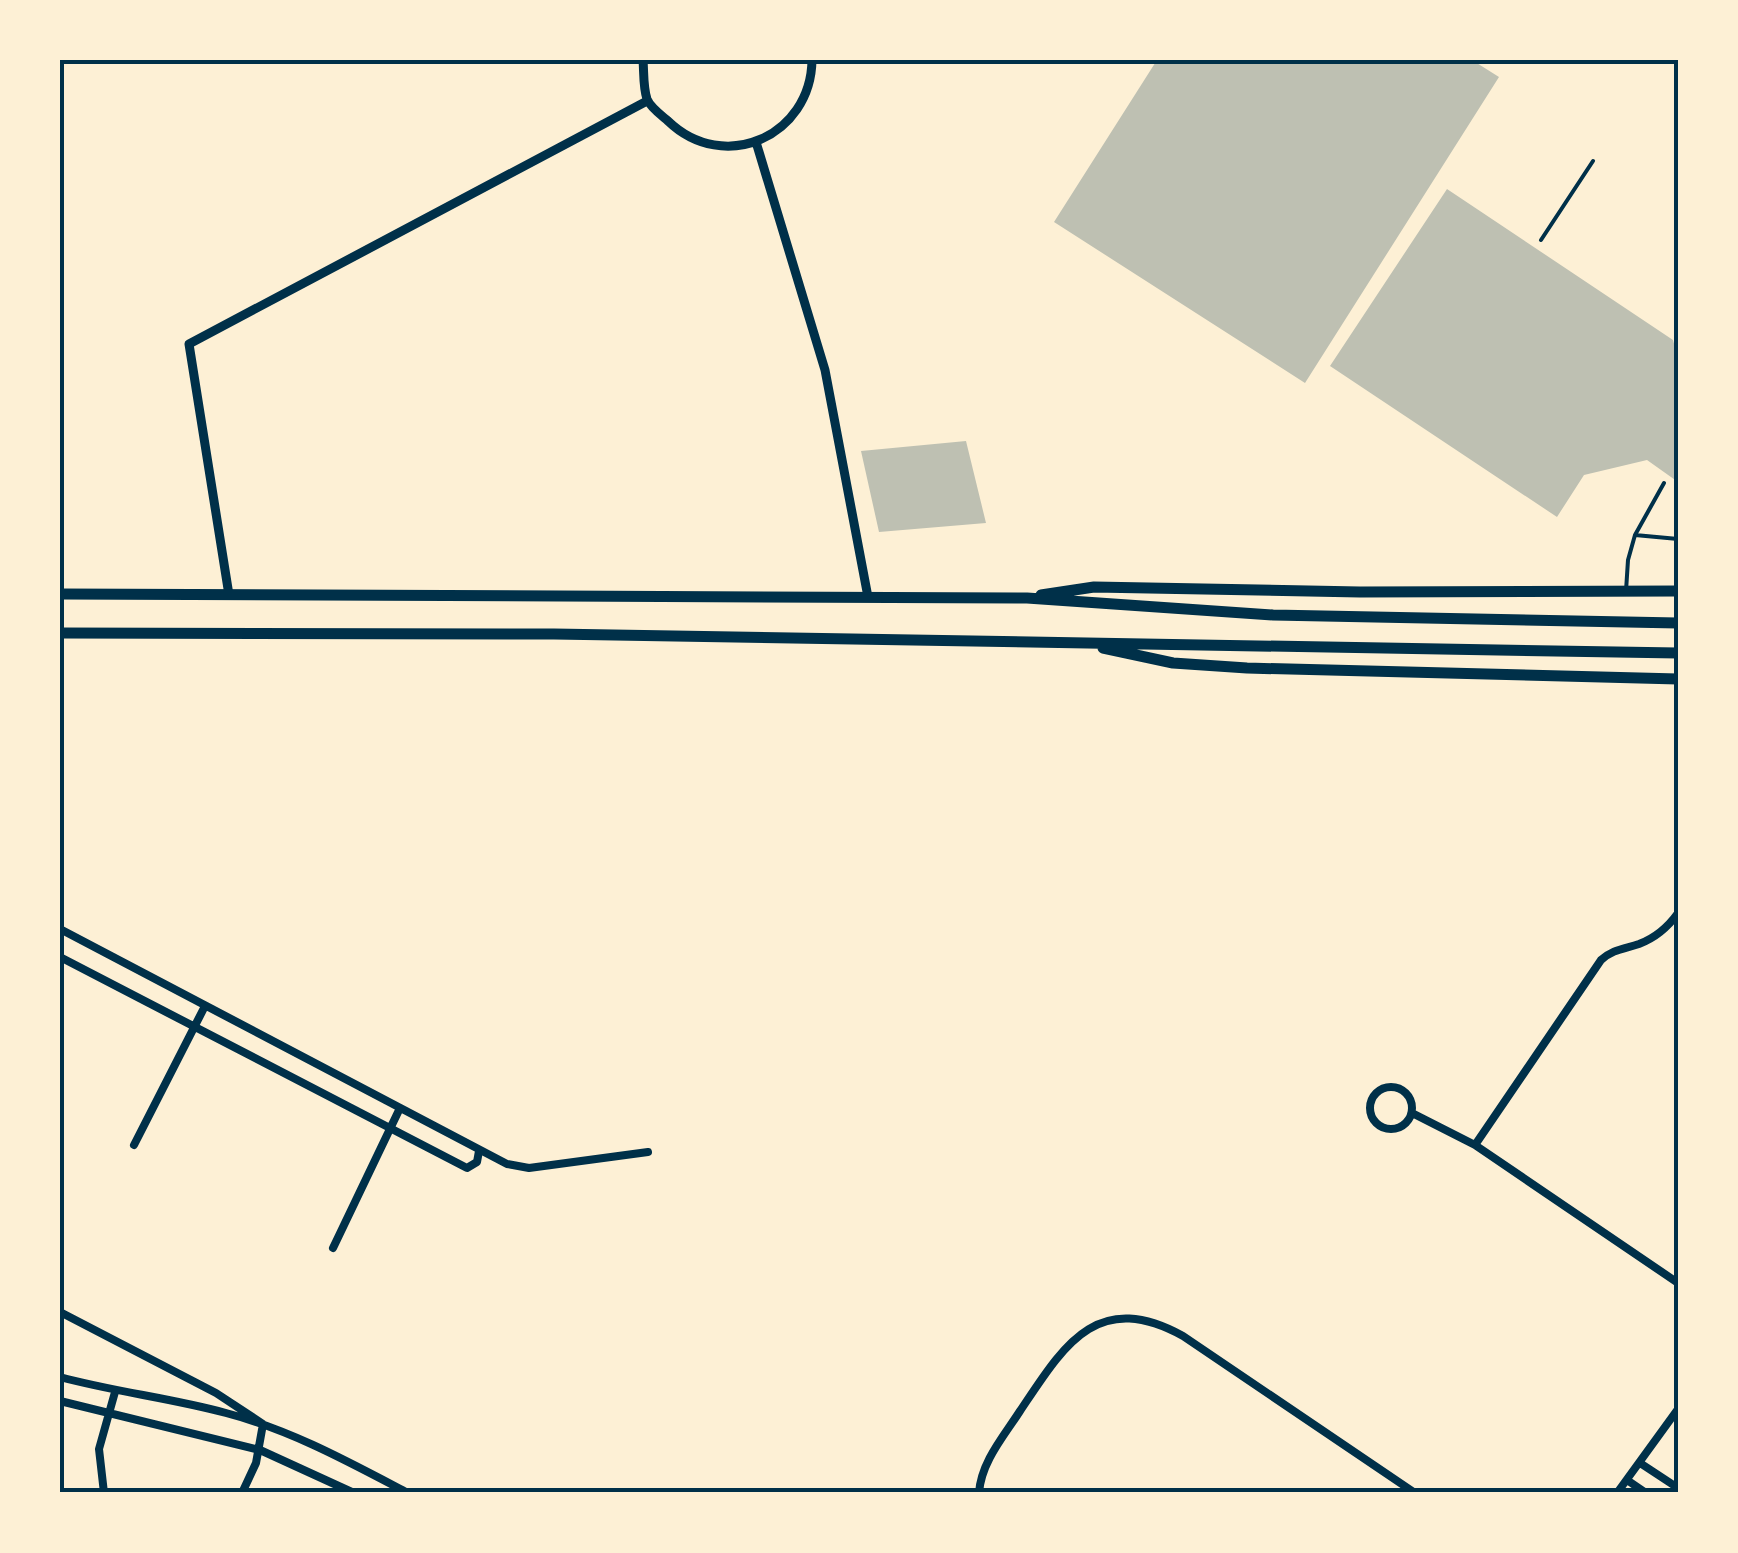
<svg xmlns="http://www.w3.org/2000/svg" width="1738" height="1553" font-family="'Golos Text',sans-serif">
<rect width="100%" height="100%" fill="#fdf0d5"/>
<!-- building -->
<path fill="#bec0b2" d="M 1157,60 L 1472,60 L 1499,77 L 1305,383 L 1054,222 Z
M 1447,189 L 1673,340 L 1678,358 L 1678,482 L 1647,460 L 1584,475 L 1557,517 L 1330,366 Z
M 966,441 L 986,523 L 879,532 L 861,451 Z"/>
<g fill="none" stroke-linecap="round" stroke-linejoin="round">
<!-- service -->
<path stroke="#003049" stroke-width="4" d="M 1541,240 L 1593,161
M 1635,535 L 1664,483
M 1626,591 L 1628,560 L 1635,535 L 1678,539"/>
<!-- minor -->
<path stroke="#003049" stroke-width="8" d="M 60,929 L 507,1164 L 529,1168 L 648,1152
M 60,957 L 467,1168 L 477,1162 L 479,1151
M1370 1108a21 21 0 1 1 42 0a21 21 0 1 1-42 0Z
M 1412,1113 L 1475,1145 L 1678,1283
M 134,1145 L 205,1006
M 1475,1145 L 1601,960 C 1613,949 1624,949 1639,944 C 1655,938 1668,927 1678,913
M 333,1248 L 400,1108
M 60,1312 L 216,1393 L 263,1424 L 256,1463 L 242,1493
M 60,1377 C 115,1392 171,1398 226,1413 C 291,1430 349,1462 408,1493
M 60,1401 L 260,1450 L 354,1493
M 1640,1463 L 1678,1488
M 1627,1480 L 1646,1493
M 104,1493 L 99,1449 L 115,1392
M 979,1493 C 981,1462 1004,1436 1020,1411 C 1063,1347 1096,1288 1183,1336 L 1415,1493
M 1617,1493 L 1678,1409"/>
<!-- tertiary -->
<path stroke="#003049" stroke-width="9" d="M 643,60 C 644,72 643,87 647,99 C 650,107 661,115 668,121 C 724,175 811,136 812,60
M 756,142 L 825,370 L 868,597
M 229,595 L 189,344 L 647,101"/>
<!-- primary -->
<path stroke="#003049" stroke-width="11" d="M 60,594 L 1027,598 L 1273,615 L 1678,623
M 1041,595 L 1094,587 L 1360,592 L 1678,591
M 60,633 L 554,634 L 1678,653
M 1103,648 L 1173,663 L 1247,668 L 1678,679"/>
</g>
<!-- border -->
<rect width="1738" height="1553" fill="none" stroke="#fdf0d5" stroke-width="125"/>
<rect x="62" y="62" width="1614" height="1428" fill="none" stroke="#003049" stroke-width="4"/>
</svg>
